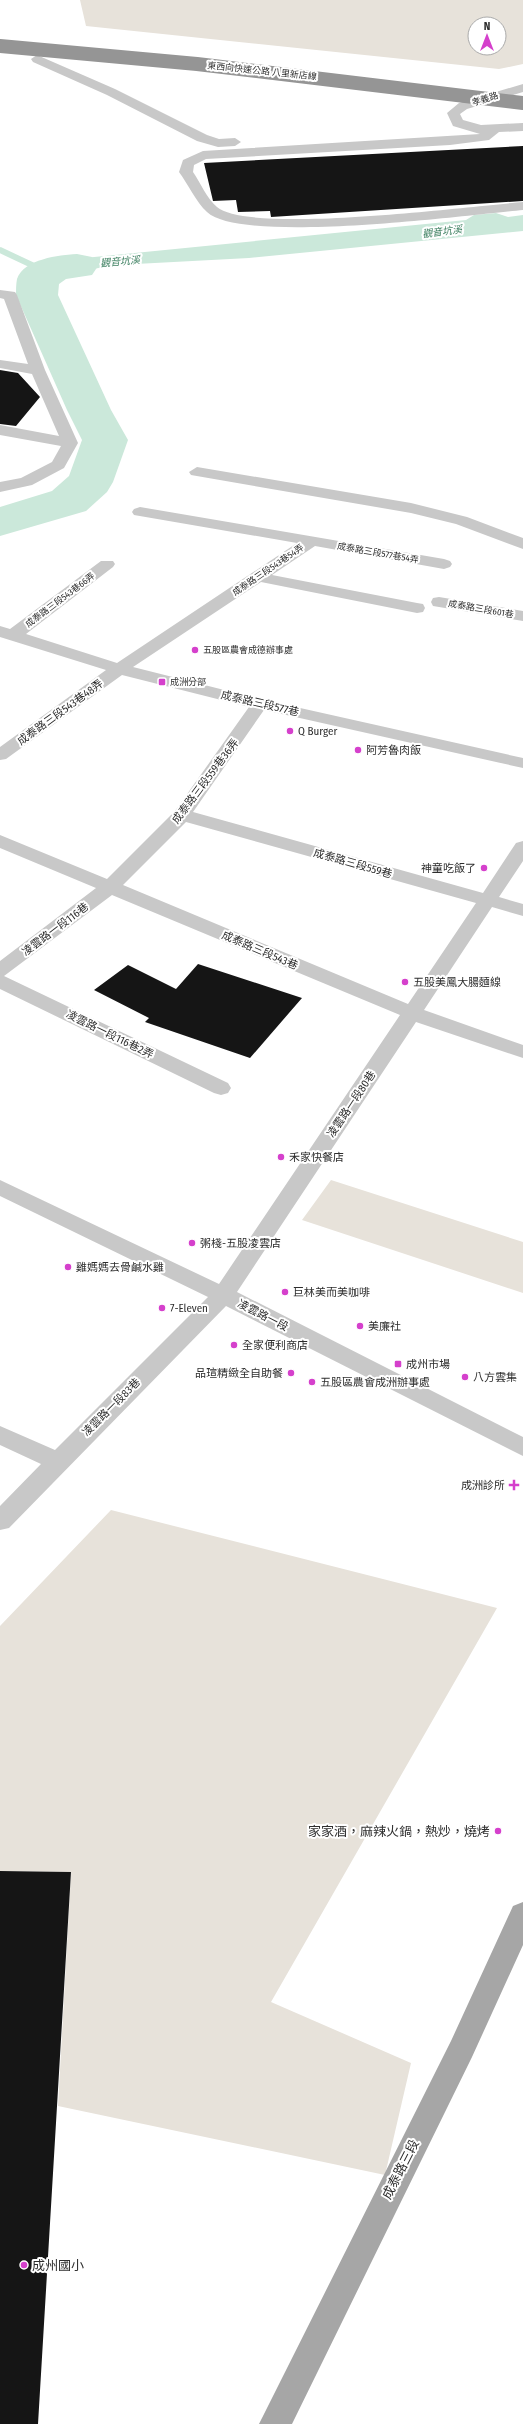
<svg xmlns="http://www.w3.org/2000/svg" width="523" height="2424" font-family="'Fira Sans Condensed','Noto Sans TC',sans-serif">
<rect width="100%" height="100%" fill="#fff"/>
<!-- green -->
<path fill="#e7e2da" fill-rule="evenodd" d="M 80,0 L 523,0 L 523,64 L 499,69 L 86,26 ZM 475,24 L 499,24 L 499,48 L 475,48 Z
M 331,1180 L 523,1242 L 523,1293 L 302,1220 Z
M 111,1510 L 497,1608 L 271,2002 L 411,2063 L 385,2175 L 58,2106 L 71,1872 L 0,1871 L 0,1626 Z"/>
<!-- water -->
<path fill="#cbe8da" d="M 496,213 L 508,217 L 523,215 L 523,231 L 249,258 L 117,265 L 56,275 L 43,285 L 58,322 L 43,327 L 30,280 L 32,271 L 44,262 L 466,220 L 474,215 Z"/>
<g fill="none" stroke-linecap="round" stroke-linejoin="round">
<!-- stream -->
<path stroke="#cbe8da" stroke-width="6" d="M 0,250 L 49,273"/>
<!-- river -->
<path fill="#cbe8da" fill-rule="evenodd" d="M 77,254 L 92,257 L 98,266 L 92,275 L 66,279 L 59,284 L 58,295 L 111,410 L 128,440 L 113,482 L 107,492 L 86,511 L 0,536 L 0,507 L 52,491 L 69,476 L 82,440 L 67,410 L 16,295 C 16,290 16,284 17,279 C 24,259 59,255 77,254 Z"/>
</g>
<!-- building -->
<path fill="#151515" d="M 523,146 L 523,201 L 271,217 L 270,211 L 238,212 L 236,200 L 213,201 L 204,163 Z
M 0,370 L 18,373 L 40,397 L 16,426 L 0,424 Z
M 198,964 L 302,998 L 250,1058 L 145,1022 L 149,1018 L 94,990 L 128,965 L 176,989 Z
M 0,1871 L 71,1872 L 38,2424 L 0,2424 Z"/>
<g fill="none" stroke-linecap="round" stroke-linejoin="round">
<!-- minor -->
<path fill="#c8c8c8" fill-rule="evenodd" d="M 37,55 L 115,89 L 207,135 L 219,139 L 235,138 L 241,142 L 235,146 L 218,147 L 197,141 L 107,95 L 33,62 L 31,59 Z
M 523,84 L 523,92 L 467,109 L 460,114 L 463,120 L 481,125 L 523,123 L 523,131 L 499,132 L 489,140 L 450,145 L 206,159 L 194,165 L 193,172 C 200,182 207,199 217,207 C 250,235 471,206 523,202 L 523,210 C 469,215 242,245 207,212 C 196,202 188,184 179,172 L 183,160 L 203,151 L 480,134 L 453,126 L 447,113 L 459,103 Z
M 0,290 L 15,292 L 17,295 L 45,370 L 78,443 L 64,468 L 32,485 L 0,492 L 0,482 L 21,478 L 52,462 L 61,446 L 0,435 L 0,425 L 59,436 L 32,374 L 0,368 L 0,360 L 28,364 L 4,299 L 0,298 Z
M 197,467 L 411,503 L 467,517 L 523,538 L 523,549 L 456,524 L 411,513 L 191,475 L 189,472 Z
M 140,507 L 444,559 L 450,561 L 452,564 L 450,567 L 444,569 L 315,546 L 272,575 L 417,603 L 423,604 L 425,608 L 423,612 L 417,613 L 261,582 L 133,667 L 260,699 L 523,758 L 523,768 L 264,710 L 193,812 L 483,893 L 516,843 L 523,841 L 523,861 L 499,897 L 523,904 L 523,916 L 492,907 L 424,1010 L 523,1045 L 523,1058 L 416,1022 L 237,1292 L 523,1437 L 523,1456 L 226,1306 L 9,1528 L 0,1530 L 0,1506 L 41,1464 L 0,1445 L 0,1426 L 55,1450 L 208,1297 L 0,1196 L 0,1180 L 219,1284 L 400,1015 L 112,895 L 4,976 L 228,1083 L 231,1088 L 228,1093 L 221,1095 L 214,1093 L 0,989 L 0,961 L 96,888 L 0,848 L 0,835 L 107,879 L 175,811 L 249,707 L 122,675 L 6,759 L 0,760 L 0,747 L 106,670 L 0,637 L 0,626 L 10,629 L 101,561 L 113,561 L 115,564 L 113,567 L 26,634 L 117,663 L 297,543 L 134,515 L 132,512 L 134,509 ZM 186,822 L 476,903 L 408,1004 L 123,885 Z
M 439,597 L 523,611 L 523,621 L 433,606 L 431,602 L 433,598 Z"/>
<!-- major -->
<path fill="#a6a6a6" fill-rule="evenodd" d="M 523,1902 L 523,1945 L 472,2057 L 292,2424 L 259,2424 L 451,2041 L 513,1906 Z"/>
<!-- highway-bridge -->
<path stroke="#959595" stroke-width="14" d="M 0,46 L 197,64 L 523,103"/>
</g>
<!-- markers -->
<g fill="#d540cc" stroke="#fff" stroke-width="1.5">
<circle cx="195" cy="650" r="4"/>
<rect x="158" y="678" width="8" height="8" rx="2"/>
<circle cx="290" cy="731" r="4"/>
<circle cx="358" cy="750" r="4"/>
<circle cx="484" cy="868" r="4"/>
<circle cx="405" cy="982" r="4"/>
<circle cx="281" cy="1157" r="4"/>
<circle cx="192" cy="1243" r="4"/>
<circle cx="68" cy="1267" r="4"/>
<circle cx="285" cy="1292" r="4"/>
<circle cx="162" cy="1308" r="4"/>
<circle cx="360" cy="1326" r="4"/>
<circle cx="234" cy="1345" r="4"/>
<rect x="394" y="1360" width="8" height="8" rx="2"/>
<circle cx="291" cy="1373" r="4"/>
<circle cx="465" cy="1377" r="4"/>
<circle cx="312" cy="1382" r="4"/>
<path d="M512 1479h4v4h4v4h-4v4h-4v-4h-4v-4h4z"/>
<circle cx="498" cy="1831" r="4"/>
<circle cx="24" cy="2265" r="4"/>
</g>
<g text-anchor="middle" stroke-width="4" stroke-linejoin="round" paint-order="stroke">
<!-- far-street labels -->
<g font-size="9" fill="#2e2e2e" stroke="#fff">
<text transform="translate(262 71) rotate(6)" y="3">東西向快速公路 八里新店線</text>
<text transform="translate(485 99) rotate(-17)" y="3">孝義路</text>
<text transform="translate(378 553) rotate(10)" y="3">成泰路三段577巷54弄</text>
<text transform="translate(268 570) rotate(-34)" y="3">成泰路三段543巷54弄</text>
<text transform="translate(60 600) rotate(-37)" y="3">成泰路三段543巷66弄</text>
<text transform="translate(481 609) rotate(10)" y="3">成泰路三段601巷</text>
</g>
<!-- far-poi labels -->
<g font-size="9" fill="#2e2e2e" stroke="#fff" text-anchor="start">
<text x="203" y="653">五股區農會成德辦事處</text>
<text x="170" y="685">成洲分部</text>
</g>
<!-- far-water labels -->
<g font-size="10" font-style="italic" fill="#408263" stroke="#fff">
<text transform="translate(442 231) rotate(-7)" y="4">觀音坑溪</text>
<text transform="translate(120 261) rotate(-5)" y="4">觀音坑溪</text>
</g>
<!-- street labels -->
<g font-size="11" fill="#2e2e2e" stroke="#fff">
<text transform="translate(260 703) rotate(13)" y="4">成泰路三段577巷</text>
<text transform="translate(60 712) rotate(-36)" y="4">成泰路三段543巷48弄</text>
<text transform="translate(205 781) rotate(-53)" y="4">成泰路三段559巷36弄</text>
<text transform="translate(353 863) rotate(16)" y="4">成泰路三段559巷</text>
<text transform="translate(55 929) rotate(-37)" y="4">凌雲路一段116巷</text>
<text transform="translate(260 950) rotate(23)" y="4">成泰路三段543巷</text>
<text transform="translate(110 1034) rotate(26)" y="4">凌雲路一段116巷2弄</text>
<text transform="translate(351 1104) rotate(-56)" y="4">凌雲路一段80巷</text>
<text transform="translate(263 1315) rotate(27)" y="4">凌雲路一段</text>
<text transform="translate(111 1407) rotate(-45)" y="4">凌雲路一段83巷</text>
</g>
<!-- poi labels -->
<g font-size="11" fill="#2e2e2e" stroke="#fff" text-anchor="start">
<text x="298" y="735">Q Burger</text>
<text x="366" y="754">阿芳魯肉飯</text>
<text x="476" y="872" text-anchor="end">神童吃飯了</text>
<text x="413" y="986">五股美鳳大腸麵線</text>
<text x="289" y="1161">禾家快餐店</text>
<text x="200" y="1247">粥棧-五股凌雲店</text>
<text x="76" y="1271">雞媽媽去骨鹹水雞</text>
<text x="293" y="1296">巨林美而美咖啡</text>
<text x="170" y="1312">7-Eleven</text>
<text x="368" y="1330">美廉社</text>
<text x="242" y="1349">全家便利商店</text>
<text x="406" y="1368">成州市場</text>
<text x="283" y="1377" text-anchor="end">品瑄精緻全自助餐</text>
<text x="473" y="1381">八方雲集</text>
<text x="320" y="1386">五股區農會成洲辦事處</text>
<text x="505" y="1489" text-anchor="end">成洲診所</text>
</g>
<!-- near-poi labels -->
<g font-size="13" fill="#2e2e2e" stroke="#fff" text-anchor="end">
<text x="490" y="1836">家家酒，麻辣火鍋，熱炒，燒烤</text>
<text x="32" y="2270" text-anchor="start">成州國小</text>
</g>
<!-- near-street labels -->
<g font-size="13" fill="#2e2e2e" stroke="#fff">
<text transform="translate(400 2169) rotate(-63)" y="5">成泰路三段</text>
</g>
</g>
<!-- north arrow -->
<g transform="translate(487 36)"><circle r="19" fill="#ffffff" stroke="#ababab"/>
<path d="M0-3L7 15L0 10L-7 15Z" fill="#d540cc"/>
<text y="-6" font-size="11" font-weight="bold" text-anchor="middle" fill="#2e2e2e">N</text>
</g>
</svg>
